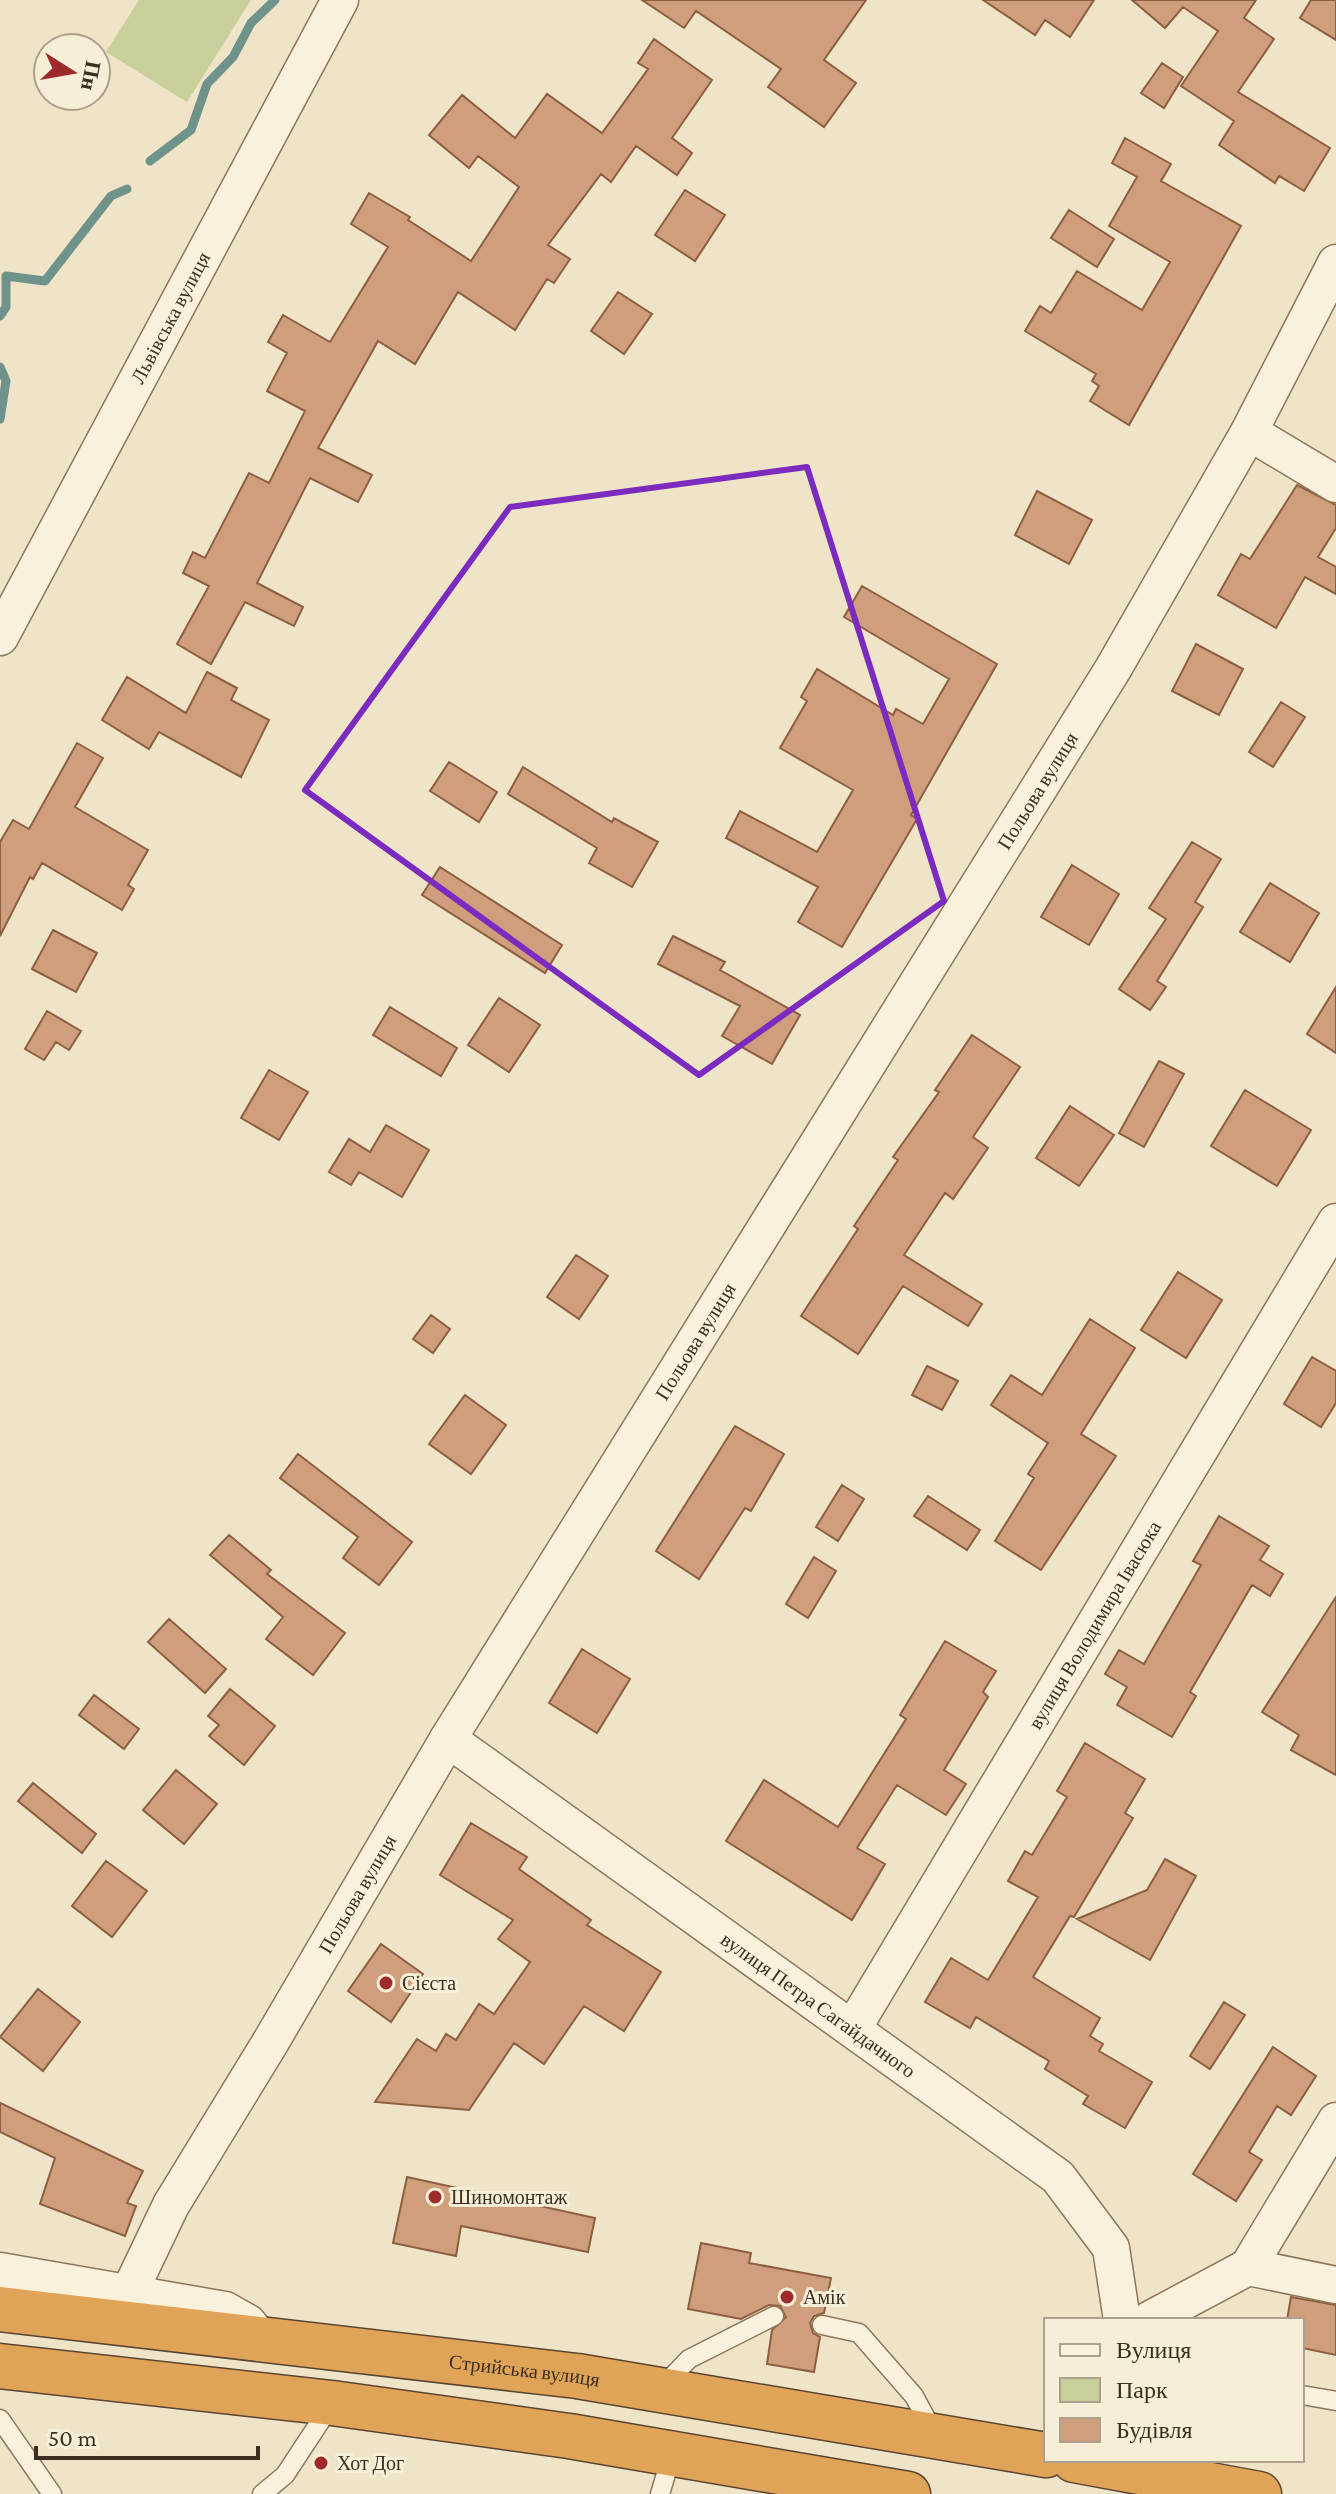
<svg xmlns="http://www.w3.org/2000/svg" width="1336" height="2494" font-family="'Crimson Pro',serif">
<rect width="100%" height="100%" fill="#f0e4c8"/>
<!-- green -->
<path fill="#c9cf9b" d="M 139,0 L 251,0 L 187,102 L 106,52 Z"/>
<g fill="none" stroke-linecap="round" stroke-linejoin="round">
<!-- stream -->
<path stroke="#6f938a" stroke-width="9" d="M 150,161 L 191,130 L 207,84 L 233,57 L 251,23 L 275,0
M 0,316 L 6,307 L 6,276 L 45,281 L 111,196 L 127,189
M 0,367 L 6,381 L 0,419"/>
</g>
<!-- building -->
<path fill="#cf9f7d" stroke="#8d5f41" stroke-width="2" d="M 642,0 L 866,0 L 824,60 L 856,83 L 824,127 L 768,87 L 781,69 L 696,11 L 684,28 Z
M 983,0 L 1094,0 L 1070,37 L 1045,20 L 1035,35 Z
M 1132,0 L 1256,0 L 1244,18 L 1274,39 L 1238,92 L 1330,148 L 1304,191 L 1279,176 L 1275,183 L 1219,145 L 1234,121 L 1181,86 L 1218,31 L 1183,7 L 1165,28 Z
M 1311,0 L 1336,0 L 1336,40 L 1300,18 Z
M 654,39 L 712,80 L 672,138 L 692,153 L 677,175 L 636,146 L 611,182 L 601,174 L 548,245 L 570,259 L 554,283 L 547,279 L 515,330 L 458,292 L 415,364 L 378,341 L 318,448 L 372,475 L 358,502 L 310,478 L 257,583 L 303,607 L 294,626 L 245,602 L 211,664 L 177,644 L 209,586 L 183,573 L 193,552 L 205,558 L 249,473 L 269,483 L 305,411 L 267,391 L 287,353 L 268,342 L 283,315 L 330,342 L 388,247 L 351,224 L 369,193 L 410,217 L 408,220 L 471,261 L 519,187 L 478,156 L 469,168 L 429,135 L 462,95 L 515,138 L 547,94 L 602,133 L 648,69 L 638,63 Z
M 1162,63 L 1183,77 L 1164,108 L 1141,93 Z
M 1125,138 L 1171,164 L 1161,181 L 1241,226 L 1129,425 L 1090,401 L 1099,386 L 1092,381 L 1096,374 L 1025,331 L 1040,306 L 1051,313 L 1077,271 L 1142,310 L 1170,262 L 1109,226 L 1137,177 L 1112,163 Z
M 685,190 L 725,215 L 695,261 L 655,235 Z
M 1069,210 L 1114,239 L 1097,267 L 1051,238 Z
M 618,292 L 652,314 L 624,354 L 591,331 Z
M 1297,485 L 1336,505 L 1336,528 L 1318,557 L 1336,567 L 1336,594 L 1305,577 L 1276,628 L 1218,595 L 1241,554 L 1250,559 Z
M 1037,491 L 1092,520 L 1069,564 L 1015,535 Z
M 862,586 L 997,664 L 911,815 L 917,819 L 842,947 L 798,922 L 818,887 L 726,838 L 740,811 L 817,852 L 853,790 L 780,748 L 807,701 L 801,697 L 817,669 L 893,715 L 896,709 L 923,724 L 949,679 L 844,617 Z
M 1196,644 L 1243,669 L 1219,715 L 1172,691 Z
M 207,672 L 237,688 L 231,700 L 269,720 L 241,777 L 159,732 L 149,749 L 102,720 L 127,677 L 186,713 Z
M 1281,702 L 1305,717 L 1273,767 L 1249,752 Z
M 77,743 L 103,758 L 75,807 L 148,850 L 128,885 L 134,889 L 122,910 L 42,863 L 33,879 L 30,877 L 0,936 L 0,842 L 13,820 L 29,829 Z
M 449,762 L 497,792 L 479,822 L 430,791 Z
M 523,767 L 612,822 L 614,818 L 658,842 L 632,887 L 589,863 L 597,848 L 508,794 Z
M 1192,842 L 1221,859 L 1195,902 L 1203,907 L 1157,981 L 1166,987 L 1150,1010 L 1119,989 L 1166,919 L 1149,908 Z
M 1072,865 L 1119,894 L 1089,945 L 1041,917 Z
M 440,867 L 562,945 L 545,973 L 422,895 Z
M 1270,883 L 1319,913 L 1290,962 L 1240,932 Z
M 53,930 L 97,953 L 76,992 L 32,969 Z
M 673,936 L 725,962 L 720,970 L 800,1015 L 772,1064 L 722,1036 L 740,1006 L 658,964 Z
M 1336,987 L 1336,1053 L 1307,1034 Z
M 499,998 L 540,1025 L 509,1072 L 468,1045 Z
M 390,1007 L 457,1048 L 441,1076 L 373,1035 Z
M 47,1011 L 81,1031 L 69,1050 L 56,1042 L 44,1060 L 25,1049 Z
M 972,1035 L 1020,1067 L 973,1137 L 988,1148 L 953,1199 L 945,1193 L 904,1255 L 982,1304 L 968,1326 L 903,1286 L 858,1354 L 801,1316 L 858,1229 L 854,1226 L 898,1160 L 893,1157 L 939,1092 L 935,1090 Z
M 1159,1061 L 1184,1074 L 1144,1147 L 1119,1133 Z
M 269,1070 L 308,1092 L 279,1140 L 241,1118 Z
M 1245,1090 L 1311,1130 L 1277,1186 L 1211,1146 Z
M 1070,1106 L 1114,1135 L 1079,1186 L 1036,1158 Z
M 386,1125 L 429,1150 L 402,1197 L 359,1172 L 351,1185 L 329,1172 L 349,1139 L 370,1152 Z
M 576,1255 L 608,1276 L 579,1319 L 547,1297 Z
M 1178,1272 L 1222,1300 L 1186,1358 L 1141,1330 Z
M 431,1315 L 450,1329 L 433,1353 L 413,1339 Z
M 1090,1319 L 1135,1348 L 1081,1434 L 1116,1456 L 1041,1570 L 995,1541 L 1034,1478 L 1028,1474 L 1048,1443 L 991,1405 L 1011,1375 L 1042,1395 Z
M 1312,1357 L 1336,1371 L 1336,1403 L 1321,1427 L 1284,1404 Z
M 927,1366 L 958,1381 L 942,1410 L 912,1395 Z
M 465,1395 L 506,1425 L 471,1474 L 429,1444 Z
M 735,1426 L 784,1454 L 751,1511 L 745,1508 L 699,1579 L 656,1551 Z
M 298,1454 L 412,1542 L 379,1585 L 343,1558 L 358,1537 L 280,1478 Z
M 842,1485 L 864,1499 L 838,1541 L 816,1527 Z
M 928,1496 L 980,1530 L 967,1550 L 914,1516 Z
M 1219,1516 L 1269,1546 L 1260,1560 L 1283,1574 L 1270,1596 L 1252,1585 L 1190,1692 L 1196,1696 L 1172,1737 L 1117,1705 L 1127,1687 L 1105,1674 L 1119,1650 L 1144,1664 L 1201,1565 L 1193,1561 Z
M 229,1535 L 271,1570 L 267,1574 L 345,1633 L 313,1675 L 266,1639 L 283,1617 L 210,1555 Z
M 814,1557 L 836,1571 L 808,1618 L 786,1604 Z
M 1336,1597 L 1336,1775 L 1291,1750 L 1299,1735 L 1262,1712 Z
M 169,1619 L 226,1669 L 205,1693 L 148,1642 Z
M 945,1641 L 996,1671 L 983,1692 L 988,1697 L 944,1770 L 966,1784 L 946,1815 L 897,1785 L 857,1848 L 885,1864 L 852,1920 L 726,1841 L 764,1780 L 838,1827 L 906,1719 L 900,1715 Z
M 582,1649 L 630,1679 L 597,1733 L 549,1703 Z
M 230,1689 L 275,1726 L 244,1765 L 209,1736 L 219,1725 L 208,1716 Z
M 94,1695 L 139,1729 L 124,1749 L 79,1715 Z
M 1085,1743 L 1145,1779 L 1125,1813 L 1133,1818 L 1074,1917 L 1070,1916 L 1033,1977 L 1100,2018 L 1090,2036 L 1103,2044 L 1099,2051 L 1152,2082 L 1125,2128 L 1083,2104 L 1088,2096 L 1045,2069 L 1049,2061 L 976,2017 L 970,2028 L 925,2002 L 951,1958 L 988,1980 L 1038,1897 L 1008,1881 L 1025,1851 L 1032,1855 L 1067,1797 L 1057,1791 Z
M 176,1770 L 217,1804 L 184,1844 L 143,1810 Z
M 33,1783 L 96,1834 L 82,1853 L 18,1801 Z
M 471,1823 L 527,1857 L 519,1869 L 591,1920 L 587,1925 L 661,1972 L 624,2031 L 584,2006 L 544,2064 L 514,2043 L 469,2110 L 375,2102 L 417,2039 L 436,2051 L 446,2034 L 456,2040 L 479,2004 L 494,2014 L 530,1962 L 498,1939 L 513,1920 L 440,1875 Z
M 1165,1859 L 1196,1876 L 1150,1960 L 1077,1919 L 1147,1890 Z
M 106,1861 L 147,1891 L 112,1937 L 72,1906 Z
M 381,1944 L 423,1974 L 391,2022 L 348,1991 Z
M 38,1989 L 80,2022 L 43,2071 L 0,2037 Z
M 1224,2002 L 1245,2015 L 1210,2069 L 1190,2056 Z
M 1273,2047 L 1316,2076 L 1291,2115 L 1277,2106 L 1249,2152 L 1262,2160 L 1236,2201 L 1193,2174 Z
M 0,2103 L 143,2171 L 127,2203 L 136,2206 L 125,2236 L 40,2204 L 55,2158 L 0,2132 Z
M 407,2177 L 595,2218 L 588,2252 L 461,2226 L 456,2256 L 393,2243 Z
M 701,2243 L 751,2253 L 749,2263 L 831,2278 L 824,2313 L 814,2316 L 810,2323 L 813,2333 L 820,2337 L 814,2372 L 767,2364 L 772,2330 L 786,2317 L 780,2306 L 769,2305 L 741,2319 L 688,2309 Z
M 1291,2297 L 1336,2305 L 1336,2355 L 1302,2348 L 1302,2320 L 1287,2320 Z"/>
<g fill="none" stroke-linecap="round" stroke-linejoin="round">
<!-- lane casing -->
<g stroke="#8d765c" stroke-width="21">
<path id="lane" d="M 822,2325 L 859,2333 L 914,2396 L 934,2433
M 663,2386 L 689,2359 L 774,2316
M 1302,2395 L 1336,2401
M 0,2419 L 52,2494
M 262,2494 L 285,2475 L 331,2405
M 660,2494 L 672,2454"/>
</g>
<!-- street casing -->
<g stroke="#8d765c" stroke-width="39">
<g id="street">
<path d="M 1249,432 L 1336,484"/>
<path id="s1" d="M 0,637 L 340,0"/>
<path id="s2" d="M 448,1739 L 1058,2177 L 1111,2248 L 1122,2320"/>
<path id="s3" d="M 853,2028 L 1336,1222"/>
<path d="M 1248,2267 L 1336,2121"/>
<path d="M 0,2271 L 225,2310 L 248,2323 L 261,2339"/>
<path id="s4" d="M 129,2293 L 171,2205 L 270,2043 L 448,1739 L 1113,669 L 1249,432 L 1336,263"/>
<path d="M 1149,2320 L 1248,2267 L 1336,2285"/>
</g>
</g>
<!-- highway casing -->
<g stroke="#5b4430" stroke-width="47">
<g id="highway">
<path id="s5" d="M 0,2309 L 577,2376 L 1046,2455"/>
<path d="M 0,2366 L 332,2403 L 569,2436 L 908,2494"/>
<path d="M 1074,2460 L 1259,2494"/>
</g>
</g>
<!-- lane -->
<use href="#lane" stroke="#faf1dc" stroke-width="18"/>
<!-- street -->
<use href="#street" stroke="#faf1dc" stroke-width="36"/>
<!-- highway -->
<use href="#highway" stroke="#e0a458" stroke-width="44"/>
</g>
<!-- marked area -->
<path fill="none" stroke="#7b2cbf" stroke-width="6" stroke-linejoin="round" d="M 807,467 L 944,901 L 699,1075 L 305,790 L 510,507 Z"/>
<!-- markers -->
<g fill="#9e2a2b" stroke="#f7eed8" stroke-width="3">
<circle cx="386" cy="1983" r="8"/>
<circle cx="435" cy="2197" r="8"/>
<circle cx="787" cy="2297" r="8"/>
<circle cx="321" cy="2463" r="8"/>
</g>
<g text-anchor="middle" stroke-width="6" stroke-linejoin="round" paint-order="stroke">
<!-- street labels -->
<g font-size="20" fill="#3d2e20" stroke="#f7eed8">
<text dy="7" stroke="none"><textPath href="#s1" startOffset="362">Львівська вулиця</textPath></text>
<text dy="7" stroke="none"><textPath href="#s4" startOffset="1756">Польова вулиця</textPath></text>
<text dy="7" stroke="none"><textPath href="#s4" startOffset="1108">Польова вулиця</textPath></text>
<text dy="7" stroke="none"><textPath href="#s3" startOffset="470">вулиця Володимира Івасюка</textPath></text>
<text dy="7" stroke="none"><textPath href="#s4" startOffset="460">Польова вулиця</textPath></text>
<text dy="7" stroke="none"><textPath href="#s2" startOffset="456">вулиця Петра Сагайдачного</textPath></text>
<text dy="7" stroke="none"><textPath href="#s5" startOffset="528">Стрийська вулиця</textPath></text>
</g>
<!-- poi labels -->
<g font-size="20" fill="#3d2e20" stroke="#f7eed8" text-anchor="start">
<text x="402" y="1990">Сієста</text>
<text x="451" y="2204">Шиномонтаж</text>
<text x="803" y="2304">Амік</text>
<text x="337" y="2470">Хот Дог</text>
</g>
</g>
<!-- legend -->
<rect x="1044" y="2318" width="260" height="144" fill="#f7eed8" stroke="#ada18e" stroke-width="2"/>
<rect x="1060" y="2344" width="40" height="12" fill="#faf1dc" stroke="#ada18e" stroke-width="2"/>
<text x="1116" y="2358" font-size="24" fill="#3d2e20">Вулиця</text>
<rect x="1060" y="2378" width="40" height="24" fill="#c9cf9b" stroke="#ada18e" stroke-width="2"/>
<text x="1116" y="2398" font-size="24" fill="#3d2e20">Парк</text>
<rect x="1060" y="2418" width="40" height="24" fill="#cf9f7d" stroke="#ada18e" stroke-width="2"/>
<text x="1116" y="2438" font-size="24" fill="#3d2e20">Будівля</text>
<!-- north arrow -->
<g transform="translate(72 72) rotate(101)"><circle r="38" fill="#f7eed8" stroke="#ada18e" stroke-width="2"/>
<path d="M0-6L14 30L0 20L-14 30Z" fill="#9e2a2b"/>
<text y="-12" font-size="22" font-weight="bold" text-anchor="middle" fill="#3d2e20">Пн</text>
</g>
<!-- scale -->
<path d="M36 2446v12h222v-12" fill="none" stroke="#3d2e20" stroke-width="4"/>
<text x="48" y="2446" font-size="24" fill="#3d2e20" stroke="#f7eed8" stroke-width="6" paint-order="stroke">50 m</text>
</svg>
